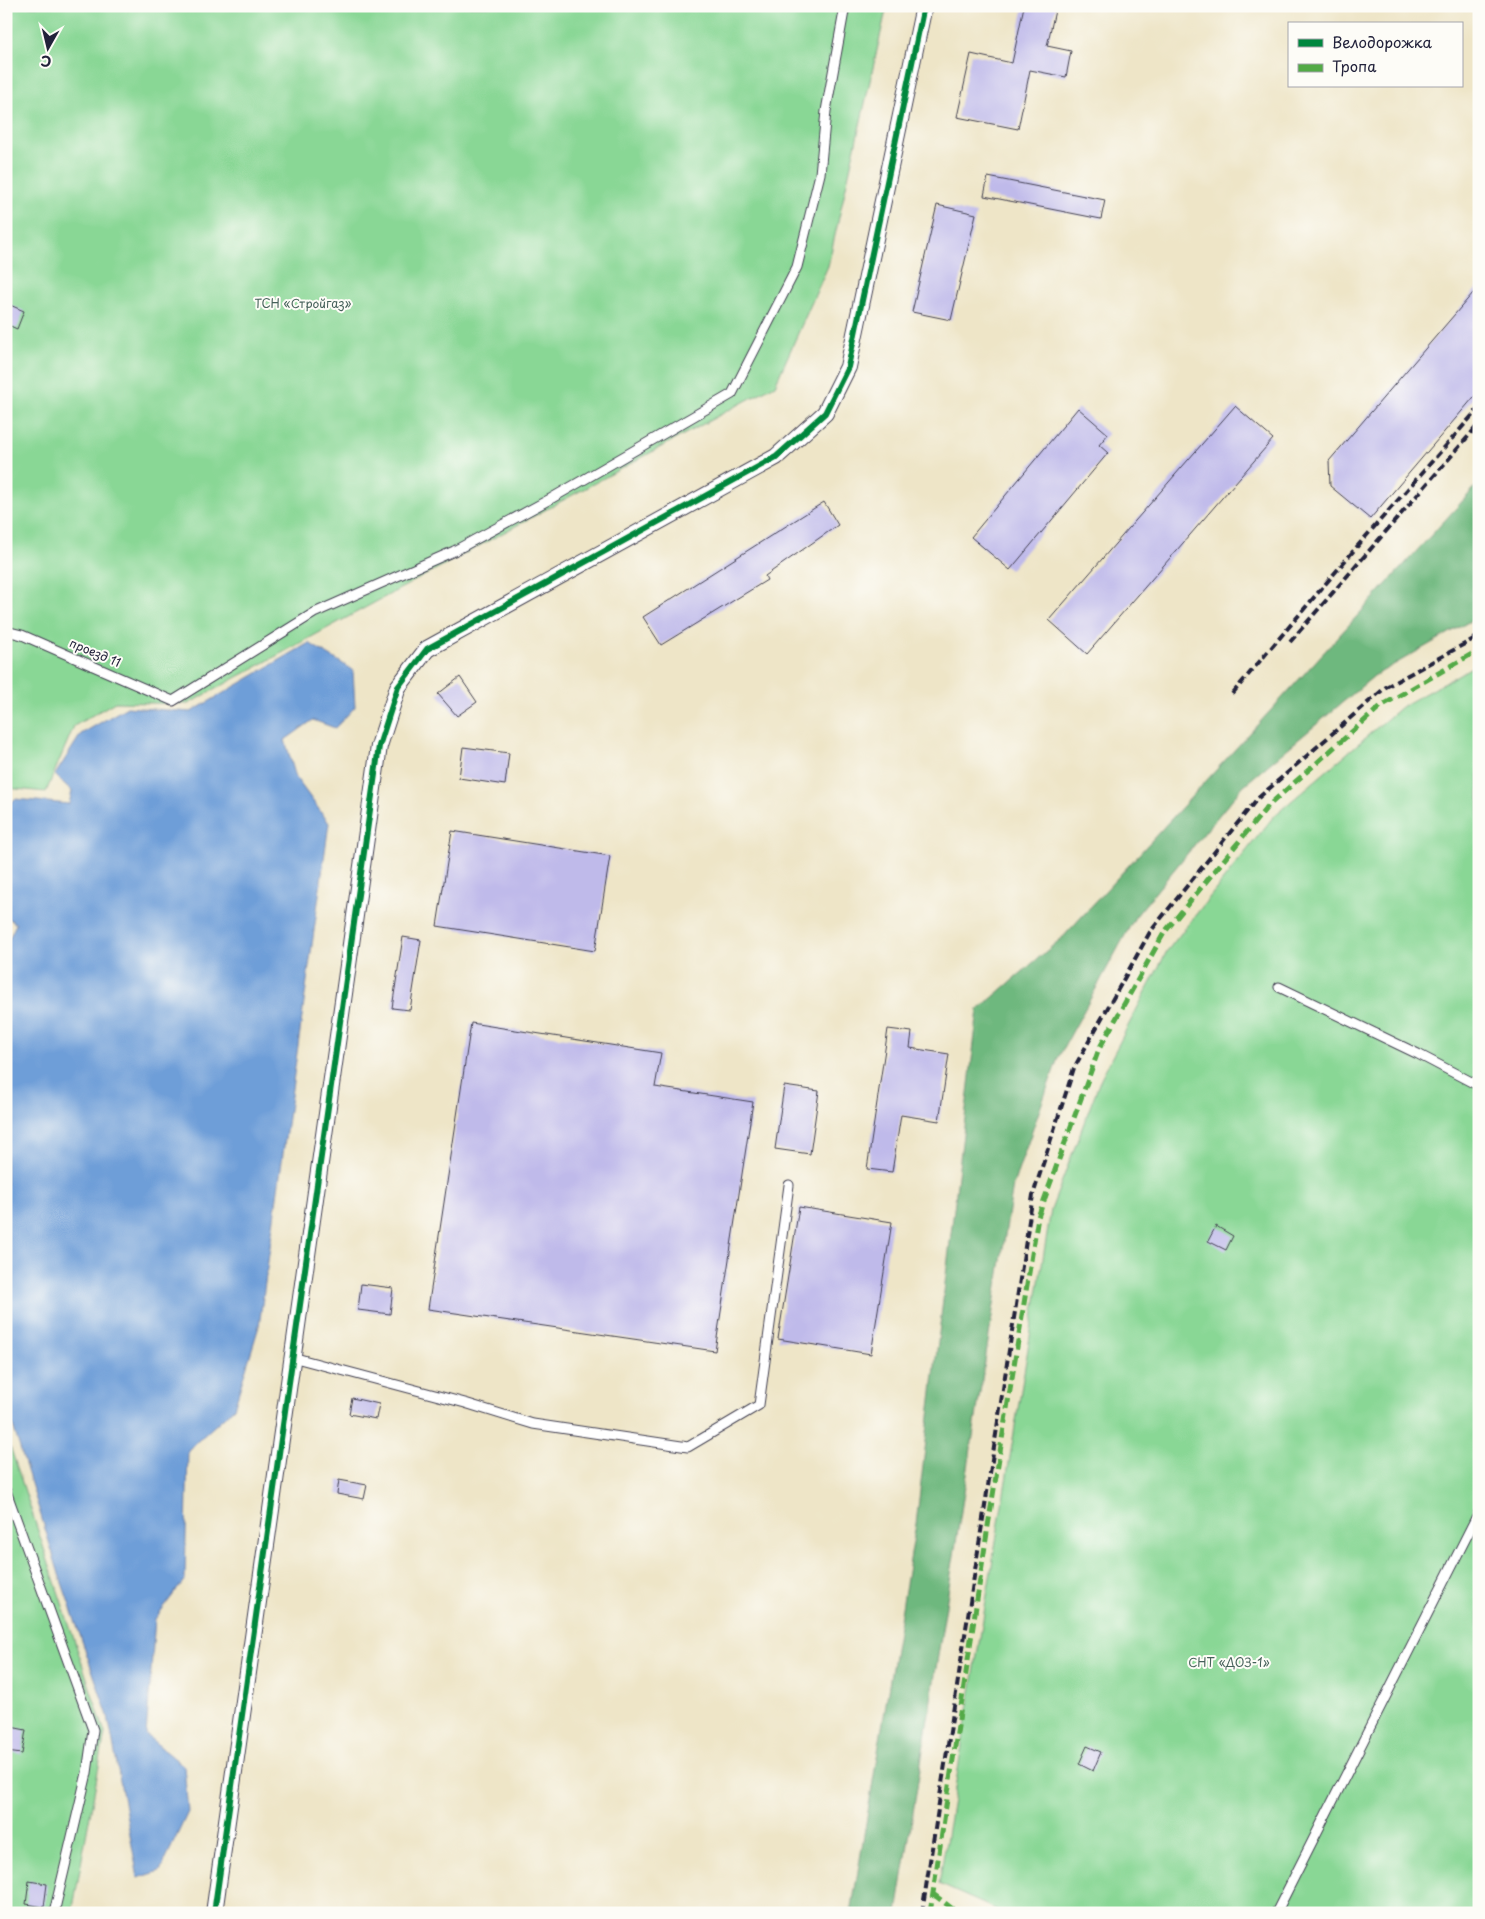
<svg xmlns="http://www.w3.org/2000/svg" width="1485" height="1919" font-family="'Playpen Sans',sans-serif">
<rect width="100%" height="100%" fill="#fdfcf7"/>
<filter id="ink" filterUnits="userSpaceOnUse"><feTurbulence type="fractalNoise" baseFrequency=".02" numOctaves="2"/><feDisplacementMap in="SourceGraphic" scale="10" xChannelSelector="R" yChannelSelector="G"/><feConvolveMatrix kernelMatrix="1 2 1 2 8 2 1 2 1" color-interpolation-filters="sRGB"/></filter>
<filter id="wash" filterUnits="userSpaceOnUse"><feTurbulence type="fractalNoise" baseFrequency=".0096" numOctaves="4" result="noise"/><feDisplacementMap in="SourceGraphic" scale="20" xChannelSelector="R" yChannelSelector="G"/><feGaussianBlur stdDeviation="1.12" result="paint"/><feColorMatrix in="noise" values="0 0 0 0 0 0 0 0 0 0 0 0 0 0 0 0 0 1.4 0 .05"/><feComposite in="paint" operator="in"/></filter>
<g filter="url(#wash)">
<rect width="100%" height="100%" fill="#eee5c7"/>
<!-- green -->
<path fill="#89d795" stroke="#567c68" d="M 6,6 L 887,6 L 828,266 L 775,385 L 188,704 L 115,702 L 74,726 L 46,792 L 6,788 Z
M 1479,663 L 1479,1913 L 1004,1913 L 939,1884 L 1051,1210 L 1101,1078 L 1167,951 L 1274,816 L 1401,707 Z
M 6,1434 L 105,1733 L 72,1913 L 6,1913 Z"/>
<!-- forest -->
<path fill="#6eb87e" stroke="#486d5c" d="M 1479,483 L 1479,616 L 1374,676 L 1243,786 L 1135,917 L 1058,1058 L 1013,1185 L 897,1913 L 851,1913 L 916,1524 L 978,1010 L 1064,936 Z"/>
<!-- water -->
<path fill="#6e9ed8" stroke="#48608a" d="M 309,643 L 353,670 L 355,707 L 335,728 L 313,720 L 285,740 L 296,778 L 329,823 L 259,1326 L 234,1408 L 188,1450 L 185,1579 L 155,1619 L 146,1735 L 184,1766 L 188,1812 L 160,1871 L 138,1878 L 108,1716 L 60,1577 L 6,1403 L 6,945 L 16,924 L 6,916 L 6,807 L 15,799 L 69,804 L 72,791 L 55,775 L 81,734 L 127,707 L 191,712 Z"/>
<g id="blocks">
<!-- building -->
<path fill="#bfbaea" d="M 1024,6 L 1056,6 L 1047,46 L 1071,51 L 1066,77 L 1030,70 L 1018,129 L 957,117 L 971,54 L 1012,63 Z
M 988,177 L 1105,200 L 1101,219 L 984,196 Z
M 937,205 L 976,214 L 951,320 L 912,312 Z
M 1479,286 L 1479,391 L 1370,519 L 1330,486 L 1329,461 Z
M 10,305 L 24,311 L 17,329 L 6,324 L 6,315 Z
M 1235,406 L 1273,439 L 1087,654 L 1049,620 Z
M 1078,408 L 1108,434 L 1099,445 L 1108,453 L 1010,570 L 971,537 Z
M 824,502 L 838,525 L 765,576 L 767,580 L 661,645 L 643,617 Z
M 460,677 L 477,702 L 457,716 L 438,694 Z
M 463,747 L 509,753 L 505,785 L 459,778 Z
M 452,831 L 610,856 L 595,951 L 437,926 Z
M 403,937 L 421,940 L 410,1010 L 392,1008 Z
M 471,1023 L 661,1053 L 655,1087 L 753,1102 L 715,1351 L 428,1309 Z
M 888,1029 L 912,1032 L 910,1048 L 949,1054 L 939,1121 L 901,1115 L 892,1172 L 867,1169 Z
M 784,1086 L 819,1091 L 810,1154 L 775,1149 Z
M 799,1207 L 892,1222 L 871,1354 L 778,1339 Z
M 1216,1226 L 1233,1236 L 1226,1250 L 1208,1241 Z
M 361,1284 L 393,1288 L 390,1314 L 358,1310 Z
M 352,1398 L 379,1404 L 376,1419 L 349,1414 Z
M 339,1480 L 367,1485 L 364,1499 L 337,1494 Z
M 6,1726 L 26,1730 L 22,1754 L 6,1752 Z
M 1087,1746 L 1101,1752 L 1093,1771 L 1079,1764 Z
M 29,1881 L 47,1884 L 44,1907 L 26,1904 Z"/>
</g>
</g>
<g filter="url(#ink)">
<use href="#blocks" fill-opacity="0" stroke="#413f50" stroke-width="1"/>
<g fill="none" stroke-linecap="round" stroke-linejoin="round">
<!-- lane casing -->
<g stroke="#413f50" stroke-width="11">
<path id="lane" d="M 6,631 L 22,635 L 173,701 L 314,613 L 454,551 L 552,498 L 732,394 L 797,267 L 820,174 L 826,111 L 845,6
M 1279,987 L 1418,1054 L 1479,1086
M 292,1357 L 465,1403 L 533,1424 L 688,1447 L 759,1405 L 789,1185
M 6,1491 L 93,1730 L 87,1773 L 54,1913
M 1276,1913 L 1479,1512"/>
</g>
<!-- street casing -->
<g stroke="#413f50" stroke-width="18">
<path id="street" d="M 214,1913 L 379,746 L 398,687 L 427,649 L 776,457 L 825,413 L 848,367 L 924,6"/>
</g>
<!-- lane -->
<use href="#lane" stroke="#fff" stroke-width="9"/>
<!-- street -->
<use href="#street" stroke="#fff" stroke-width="16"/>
<!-- rail -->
<path stroke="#22223b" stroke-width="4" stroke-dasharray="8 4" stroke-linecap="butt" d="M 1290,642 L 1479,424
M 1232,694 L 1361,542 L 1479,408
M 922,1913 L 1033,1195 L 1074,1068 L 1150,932 L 1257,799 L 1386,687 L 1479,636"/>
<!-- quiet -->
<path stroke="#53aa46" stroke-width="5" stroke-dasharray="10 5" stroke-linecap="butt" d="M 933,1894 L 958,1913
M 930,1913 L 988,1526 L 1038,1217 L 1099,1049 L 1164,933 L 1268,806 L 1381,706 L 1479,650"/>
<!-- cycleway casing -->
<g stroke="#fdfcf7" stroke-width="9">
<path id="cycleway" d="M 214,1913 L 379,746 L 398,687 L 427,649 L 776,457 L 825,413 L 848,367 L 924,6"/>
</g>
<!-- cycleway -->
<use href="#cycleway" stroke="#00873e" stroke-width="6"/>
</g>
</g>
<g text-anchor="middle" stroke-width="4" stroke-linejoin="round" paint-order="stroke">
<!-- park labels -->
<g font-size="12" fill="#46615a" stroke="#fdfcf7">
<text x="303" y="308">ТСН «Стройгаз»</text>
<text x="1229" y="1667">СНТ «ДОЗ-1»</text>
</g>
<!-- street labels -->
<g font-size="12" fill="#22223b" stroke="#fdfcf7">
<text transform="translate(95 653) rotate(23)" y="4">проезд 11</text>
</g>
</g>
<!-- margin -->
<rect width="1485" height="1919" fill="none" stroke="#fdfcf7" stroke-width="25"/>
<!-- legend -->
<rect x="1288" y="22" width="175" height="65" fill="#fdfcf7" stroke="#a5a5ac"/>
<rect x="1298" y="39" width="25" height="8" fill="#00873e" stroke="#a5a5ac"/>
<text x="1332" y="48" font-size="15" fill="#22223b">Велодорожка</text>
<rect x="1298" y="64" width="25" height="8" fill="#53aa46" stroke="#a5a5ac"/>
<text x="1332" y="72" font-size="15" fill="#22223b">Тропа</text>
<!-- north arrow -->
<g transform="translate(48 48) rotate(188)" stroke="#fdfcf7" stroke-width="4" paint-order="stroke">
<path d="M0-4L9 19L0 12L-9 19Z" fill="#22223b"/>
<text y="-8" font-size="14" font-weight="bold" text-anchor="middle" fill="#22223b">С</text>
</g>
</svg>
